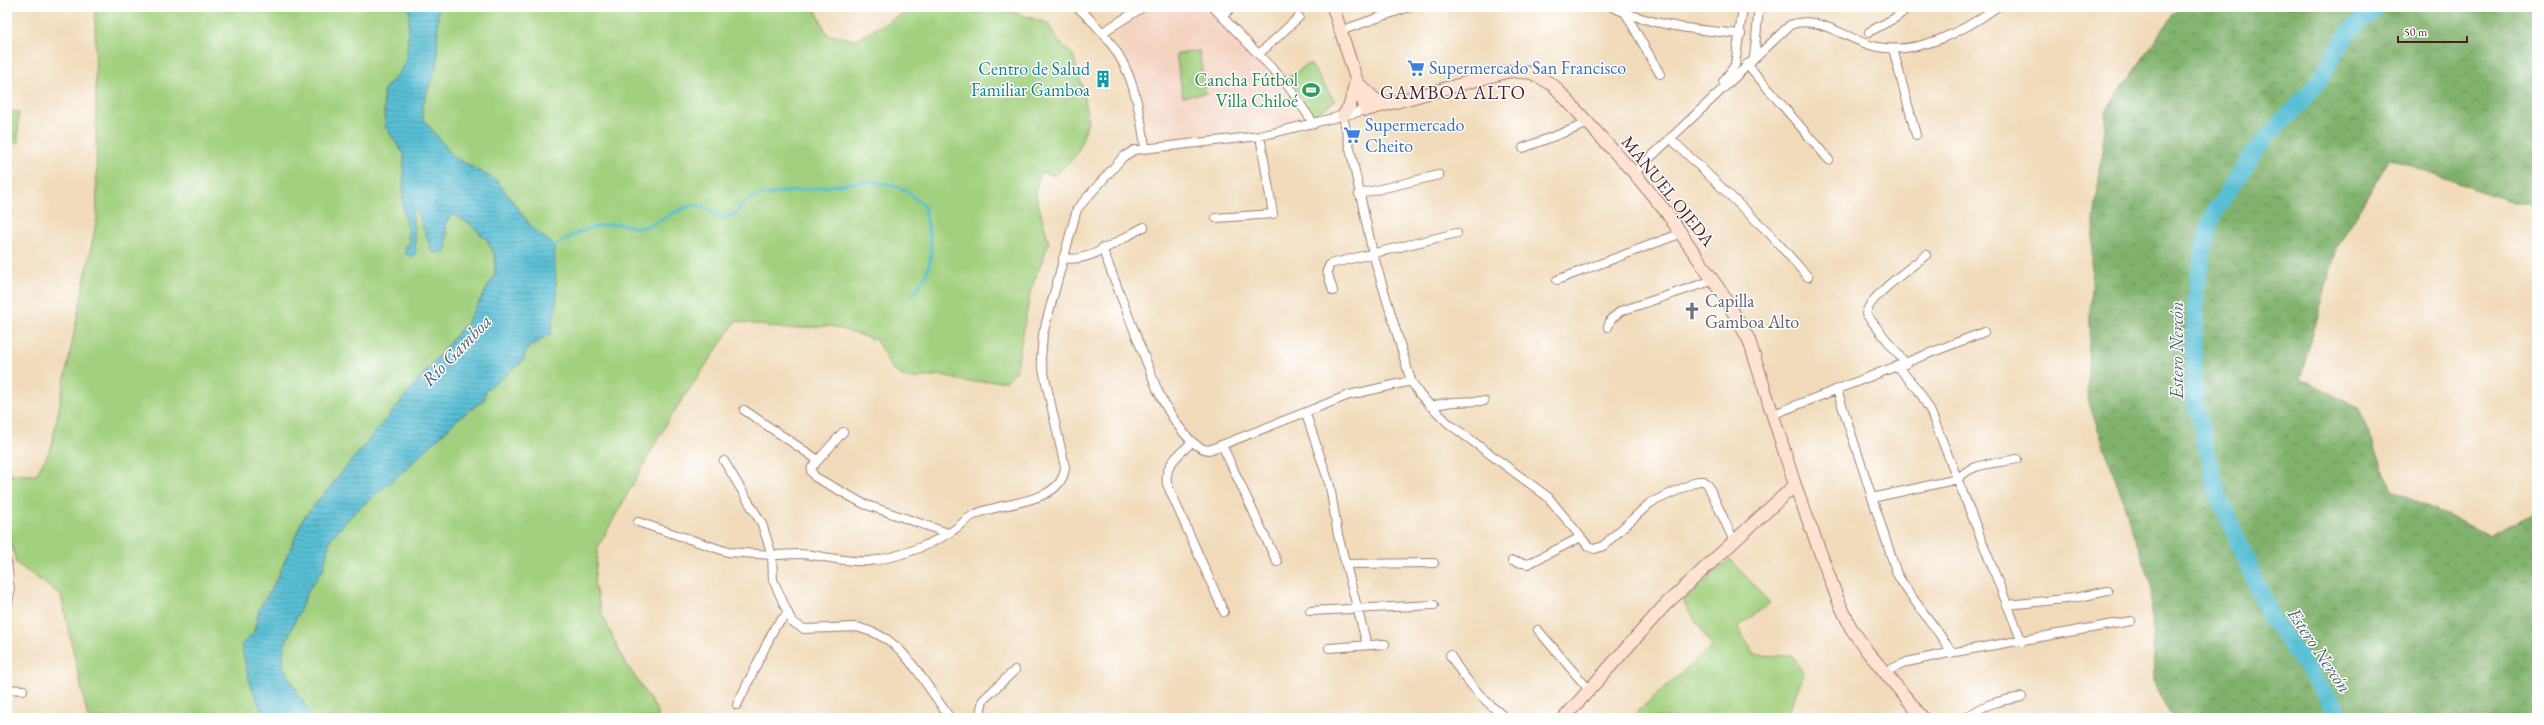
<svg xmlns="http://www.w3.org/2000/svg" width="2544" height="725" font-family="'EB Garamond',serif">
<defs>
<pattern id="forest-crowns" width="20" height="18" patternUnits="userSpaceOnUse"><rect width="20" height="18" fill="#81b26d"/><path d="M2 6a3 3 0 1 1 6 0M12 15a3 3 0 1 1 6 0" fill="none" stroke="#6c905a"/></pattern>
<pattern id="park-tufts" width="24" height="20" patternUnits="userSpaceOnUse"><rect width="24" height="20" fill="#a2d07e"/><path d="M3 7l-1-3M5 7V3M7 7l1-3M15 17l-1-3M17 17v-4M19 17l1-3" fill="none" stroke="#8db26d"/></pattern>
<pattern id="water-rules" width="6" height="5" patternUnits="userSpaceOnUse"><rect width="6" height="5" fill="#58bfd5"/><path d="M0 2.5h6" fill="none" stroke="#4b9bad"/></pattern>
</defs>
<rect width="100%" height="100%" fill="#fff"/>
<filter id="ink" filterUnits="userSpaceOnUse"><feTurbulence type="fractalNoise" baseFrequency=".025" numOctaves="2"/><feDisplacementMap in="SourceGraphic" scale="8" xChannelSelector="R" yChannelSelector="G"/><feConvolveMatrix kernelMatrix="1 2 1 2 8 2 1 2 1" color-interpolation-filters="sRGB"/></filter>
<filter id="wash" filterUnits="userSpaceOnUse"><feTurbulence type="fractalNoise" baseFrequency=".012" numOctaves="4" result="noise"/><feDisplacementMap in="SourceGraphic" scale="16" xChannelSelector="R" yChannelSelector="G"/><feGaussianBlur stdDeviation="0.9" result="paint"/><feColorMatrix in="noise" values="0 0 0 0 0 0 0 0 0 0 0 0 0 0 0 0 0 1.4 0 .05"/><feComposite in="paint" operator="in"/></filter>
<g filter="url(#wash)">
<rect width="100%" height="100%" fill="#f1dbba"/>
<!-- built -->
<path fill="#f4d3c1" d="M 1155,7 L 1203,7 L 1276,81 L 1297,118 L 1293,123 L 1151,142 L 1142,91 L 1133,67 L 1111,34 Z"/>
<!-- grass -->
<path fill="#a2d07e" stroke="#767854" d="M 95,7 L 410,7 L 407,57 L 400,72 L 383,91 L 385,126 L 404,155 L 403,205 L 412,257 L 414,230 L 412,210 L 417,209 L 432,252 L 448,238 L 445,224 L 451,214 L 469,223 L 487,240 L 495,256 L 495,275 L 467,322 L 303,519 L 278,577 L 259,610 L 254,632 L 241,645 L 265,718 L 88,718 L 61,595 L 16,563 L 7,526 L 7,474 L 36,475 L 51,448 L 97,218 Z
M 438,7 L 814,7 L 827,34 L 855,40 L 915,7 L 997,7 L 1048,23 L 1058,41 L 1073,55 L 1083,90 L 1088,122 L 1077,154 L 1055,176 L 1041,172 L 1035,192 L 1049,243 L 1031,289 L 1016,371 L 1007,381 L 965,382 L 942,375 L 908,379 L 893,370 L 876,340 L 831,326 L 785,329 L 736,321 L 669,419 L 598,547 L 594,584 L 602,614 L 622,657 L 658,712 L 658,718 L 312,718 L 283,667 L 284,646 L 309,589 L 323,570 L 330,539 L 356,511 L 408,467 L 459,418 L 484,400 L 486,390 L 522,362 L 527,349 L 551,333 L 554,246 L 533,229 L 497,181 L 454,157 L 423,119 L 422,107 L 437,64 Z
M 1199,51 L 1206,93 L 1183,97 L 1176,54 Z
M 1310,63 L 1335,101 L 1312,116 L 1287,78 Z
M 1730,559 L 1770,603 L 1738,627 L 1754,655 L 1793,656 L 1804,675 L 1785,718 L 1630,718 L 1712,646 L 1683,601 Z"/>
<!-- forest -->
<path fill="url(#forest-crowns)" stroke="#66684c" d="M 2184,7 L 2537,7 L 2537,203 L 2513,203 L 2390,158 L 2337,248 L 2300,379 L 2358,407 L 2392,490 L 2489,535 L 2537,512 L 2537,718 L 2172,718 L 2154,681 L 2151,582 L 2087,397 L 2093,231 L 2107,109 L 2174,14 Z"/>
<!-- park -->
<path fill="url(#park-tufts)" stroke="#767854" d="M 7,112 L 19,112 L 18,143 L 7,143 Z"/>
<!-- water -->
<path fill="url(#water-rules)" stroke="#516f80" d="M 410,7 L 438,7 L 437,64 L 422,107 L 423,119 L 454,157 L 497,181 L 533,229 L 554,245 L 557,300 L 551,333 L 527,349 L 522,362 L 486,390 L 484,400 L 459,418 L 408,467 L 356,511 L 330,539 L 323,570 L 309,589 L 284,646 L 283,667 L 312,718 L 265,718 L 250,684 L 241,645 L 254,632 L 259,610 L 278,577 L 303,519 L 467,322 L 495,275 L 495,256 L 487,240 L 469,223 L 452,214 L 445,224 L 447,250 L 439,253 L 432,252 L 417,210 L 412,211 L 416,252 L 412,257 L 405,254 L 406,246 L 409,244 L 403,205 L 404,155 L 385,126 L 383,91 L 400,72 L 407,57 Z"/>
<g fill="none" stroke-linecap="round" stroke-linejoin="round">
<!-- stream -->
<path stroke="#58bfd5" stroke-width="3" d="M 552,247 C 573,235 591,224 617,224 C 627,223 628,229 643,227 C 674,220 690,188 722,219 L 736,213 L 743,203 L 755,196 L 861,182 L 885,183 L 906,190 L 924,206 C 931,245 940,262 912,295"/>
<!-- river -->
<path stroke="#58bfd5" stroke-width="17" d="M 2342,718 L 2272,619 L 2217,493 L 2195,402 L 2193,366 L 2197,281 L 2210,219 L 2257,148 L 2314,88 L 2349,31 L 2378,7"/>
</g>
</g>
<g filter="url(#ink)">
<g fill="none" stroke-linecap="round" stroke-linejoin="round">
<!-- street casing -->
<g stroke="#9e7d72" stroke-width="10">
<path id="street" d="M 1077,7 C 1126,50 1137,85 1145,147
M 1213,7 L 1286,83 L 1314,124
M 1612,7 C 1651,26 1698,30 1741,34
M 1626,14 L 1660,74
M 1223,16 L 1232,7
M 1340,31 L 1409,7
M 1103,32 L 1143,7
M 1869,32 L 1895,18 L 1909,7
M 1893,49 L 1916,135
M 1259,54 L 1299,17
M 1754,58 L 1759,7
M 1747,64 L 1829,160
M 1723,82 L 1735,65 L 1743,7
M 1343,116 L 1373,254 L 1411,381 L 1420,395 L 1448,423 L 1548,497 L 1588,546 L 1595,549 L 1603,546 L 1650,503 L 1698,481 L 1704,481 L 1708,485 L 1734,541
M 1670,138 L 1769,233 L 1808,277
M 1523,148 L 1589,123
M 1634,173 L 1790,25 C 1818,14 1846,39 1873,46 C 1916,57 1964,31 1997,7
M 1359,194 L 1439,175
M 1216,218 L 1273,214 L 1260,136
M 1102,248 L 1157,389 C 1165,406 1188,449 1209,450 L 1349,395 L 1411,381
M 1063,258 C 1089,264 1121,238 1144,227
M 1557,280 L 1682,233
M 1333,291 L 1327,271 L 1330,264 L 1457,233
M 1608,327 L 1611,319 L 1621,311 L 1714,280
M 1906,364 L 1866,314 C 1869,296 1912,267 1926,255
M 1898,367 L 1919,391 L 1930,410 L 2022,642
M 1837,390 L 1897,574 C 1913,602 1935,625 1952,653
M 1430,406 L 1452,402 L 1484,401
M 744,410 L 818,460
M 1306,414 L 1330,486 L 1338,535 L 1367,645
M 1774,414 L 1984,332
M 843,432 L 812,467 L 811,471 L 815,477 L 864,504 L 948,533
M 1192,442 C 1179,455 1164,464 1167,484 L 1224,612
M 1222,445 L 1277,562
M 1872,498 L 1958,479 C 1972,462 1997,464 2017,459
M 638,522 L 728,552 L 772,555 L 762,524 L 724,461
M 7,561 L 10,592 L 7,609
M 1512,561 L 1528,564 L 1581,537
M 1346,564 L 1434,563
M 2007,605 L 2074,598 L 2108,591
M 1310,611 L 1434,605
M 1538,630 L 1590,691
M 1329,648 L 1385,644
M 1450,655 C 1465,680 1482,700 1506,718
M 1885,672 L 1907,662 L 1944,654 L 2131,621
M 7,689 L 23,690
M 737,705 L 775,627 L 788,613
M 950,718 L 916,669 L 901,651 L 888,640 L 875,633 L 857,627 L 804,629 L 792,622 L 773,580 L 772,555 C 781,555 791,554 800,554 C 823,555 845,563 869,561 C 896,558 926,547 949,533 C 958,528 965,519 974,515 C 999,501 1062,506 1065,467 L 1041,360 L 1043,334 L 1077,209 L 1123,157 L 1134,150 L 1260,136 L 1366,110
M 979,718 L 983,700 L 1015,670
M 1966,718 C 1986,703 1998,701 2022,697"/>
</g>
<!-- secondary casing -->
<g stroke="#9e7d72" stroke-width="14">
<path id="secondary" d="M 1333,7 L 1366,110 L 1510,71 L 1532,73 L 1553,85 L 1634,173 L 1667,213 L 1725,298 L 1749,340 L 1795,485 L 1838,600 L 1851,628 L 1867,651 L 1923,718
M 1359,84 L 1376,100 L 1390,103
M 1343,116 L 1350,105 L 1356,81
M 1564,718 L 1665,605 L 1795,485"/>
</g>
<!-- street -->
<use href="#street" stroke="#fff" stroke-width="8"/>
<!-- secondary -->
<use href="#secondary" stroke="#fee3d2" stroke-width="12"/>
</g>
</g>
<!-- icons -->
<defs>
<g id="supermarket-bare" transform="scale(1.38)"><path d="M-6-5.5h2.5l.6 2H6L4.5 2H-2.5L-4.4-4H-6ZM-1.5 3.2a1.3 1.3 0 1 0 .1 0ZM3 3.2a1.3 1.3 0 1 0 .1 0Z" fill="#3f7fe0" stroke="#fff" stroke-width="2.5" paint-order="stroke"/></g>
<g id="building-bare" transform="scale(1.38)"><path d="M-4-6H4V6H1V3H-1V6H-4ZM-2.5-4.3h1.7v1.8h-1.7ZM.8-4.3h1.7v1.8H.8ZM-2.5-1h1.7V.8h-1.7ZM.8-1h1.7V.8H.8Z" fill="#0f9aa8" stroke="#fff" stroke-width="2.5" paint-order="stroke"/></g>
<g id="stadium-bare" transform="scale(1.38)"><path d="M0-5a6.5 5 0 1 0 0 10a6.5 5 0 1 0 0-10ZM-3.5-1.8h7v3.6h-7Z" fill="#2e9e5b" stroke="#fff" stroke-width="2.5" paint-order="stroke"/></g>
<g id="church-bare" transform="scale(1.38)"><path d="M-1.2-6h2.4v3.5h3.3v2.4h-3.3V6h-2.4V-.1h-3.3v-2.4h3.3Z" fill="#6b7280" stroke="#fff" stroke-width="2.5" paint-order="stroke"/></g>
</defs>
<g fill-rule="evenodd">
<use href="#supermarket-bare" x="1416" y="68"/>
<use href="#building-bare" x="1103" y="79"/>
<use href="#stadium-bare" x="1311" y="90"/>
<use href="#supermarket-bare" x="1352" y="135"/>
<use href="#church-bare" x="1692" y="311"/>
</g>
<g text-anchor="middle" stroke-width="3" stroke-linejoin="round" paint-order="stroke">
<!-- shop labels -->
<g font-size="18" fill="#366cbe" stroke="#fff" text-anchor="start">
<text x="1429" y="74">Supermercado San Francisco</text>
<text x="1365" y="131">Supermercado<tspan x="1365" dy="21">Cheito</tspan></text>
</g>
<!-- culture labels -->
<g font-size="18" fill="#0d838f" stroke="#fff" text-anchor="end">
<text x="1090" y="75">Centro de Salud<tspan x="1090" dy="21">Familiar Gamboa</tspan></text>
</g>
<!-- leisure labels -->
<g font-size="18" fill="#27864d" stroke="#fff" text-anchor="end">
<text x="1298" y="86">Cancha Fútbol<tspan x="1298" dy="21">Villa Chiloé</tspan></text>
</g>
<!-- street labels -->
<g font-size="18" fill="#4a1f2b" stroke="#fff">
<text transform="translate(1668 191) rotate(51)" y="6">MANUEL OJEDA</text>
</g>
<!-- worship labels -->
<g font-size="18" fill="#5b616d" stroke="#fff" text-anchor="start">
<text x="1705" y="307">Capilla<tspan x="1705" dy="21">Gamboa Alto</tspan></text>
</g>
<!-- neighbourhood labels -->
<g font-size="19" letter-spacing="1" fill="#4a1f2b" stroke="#fff">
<text x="1453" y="99">GAMBOA ALTO</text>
</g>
<!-- water labels -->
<g font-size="19" font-style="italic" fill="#505f6f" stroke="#fff">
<text transform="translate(456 350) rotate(-46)" y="7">Río Gamboa</text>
<text transform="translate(2176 350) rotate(-90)" y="7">Estero Nercón</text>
<text transform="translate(2320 650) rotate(56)" y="7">Estero Nercón</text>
</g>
</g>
<!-- margin -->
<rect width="2544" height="725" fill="none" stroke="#fff" stroke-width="24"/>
<!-- scale -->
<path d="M2398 36v6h69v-6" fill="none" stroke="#4a1f2b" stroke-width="2"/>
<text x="2404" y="36" font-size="12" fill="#4a1f2b" stroke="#ffffff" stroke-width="3" paint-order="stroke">50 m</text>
</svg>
